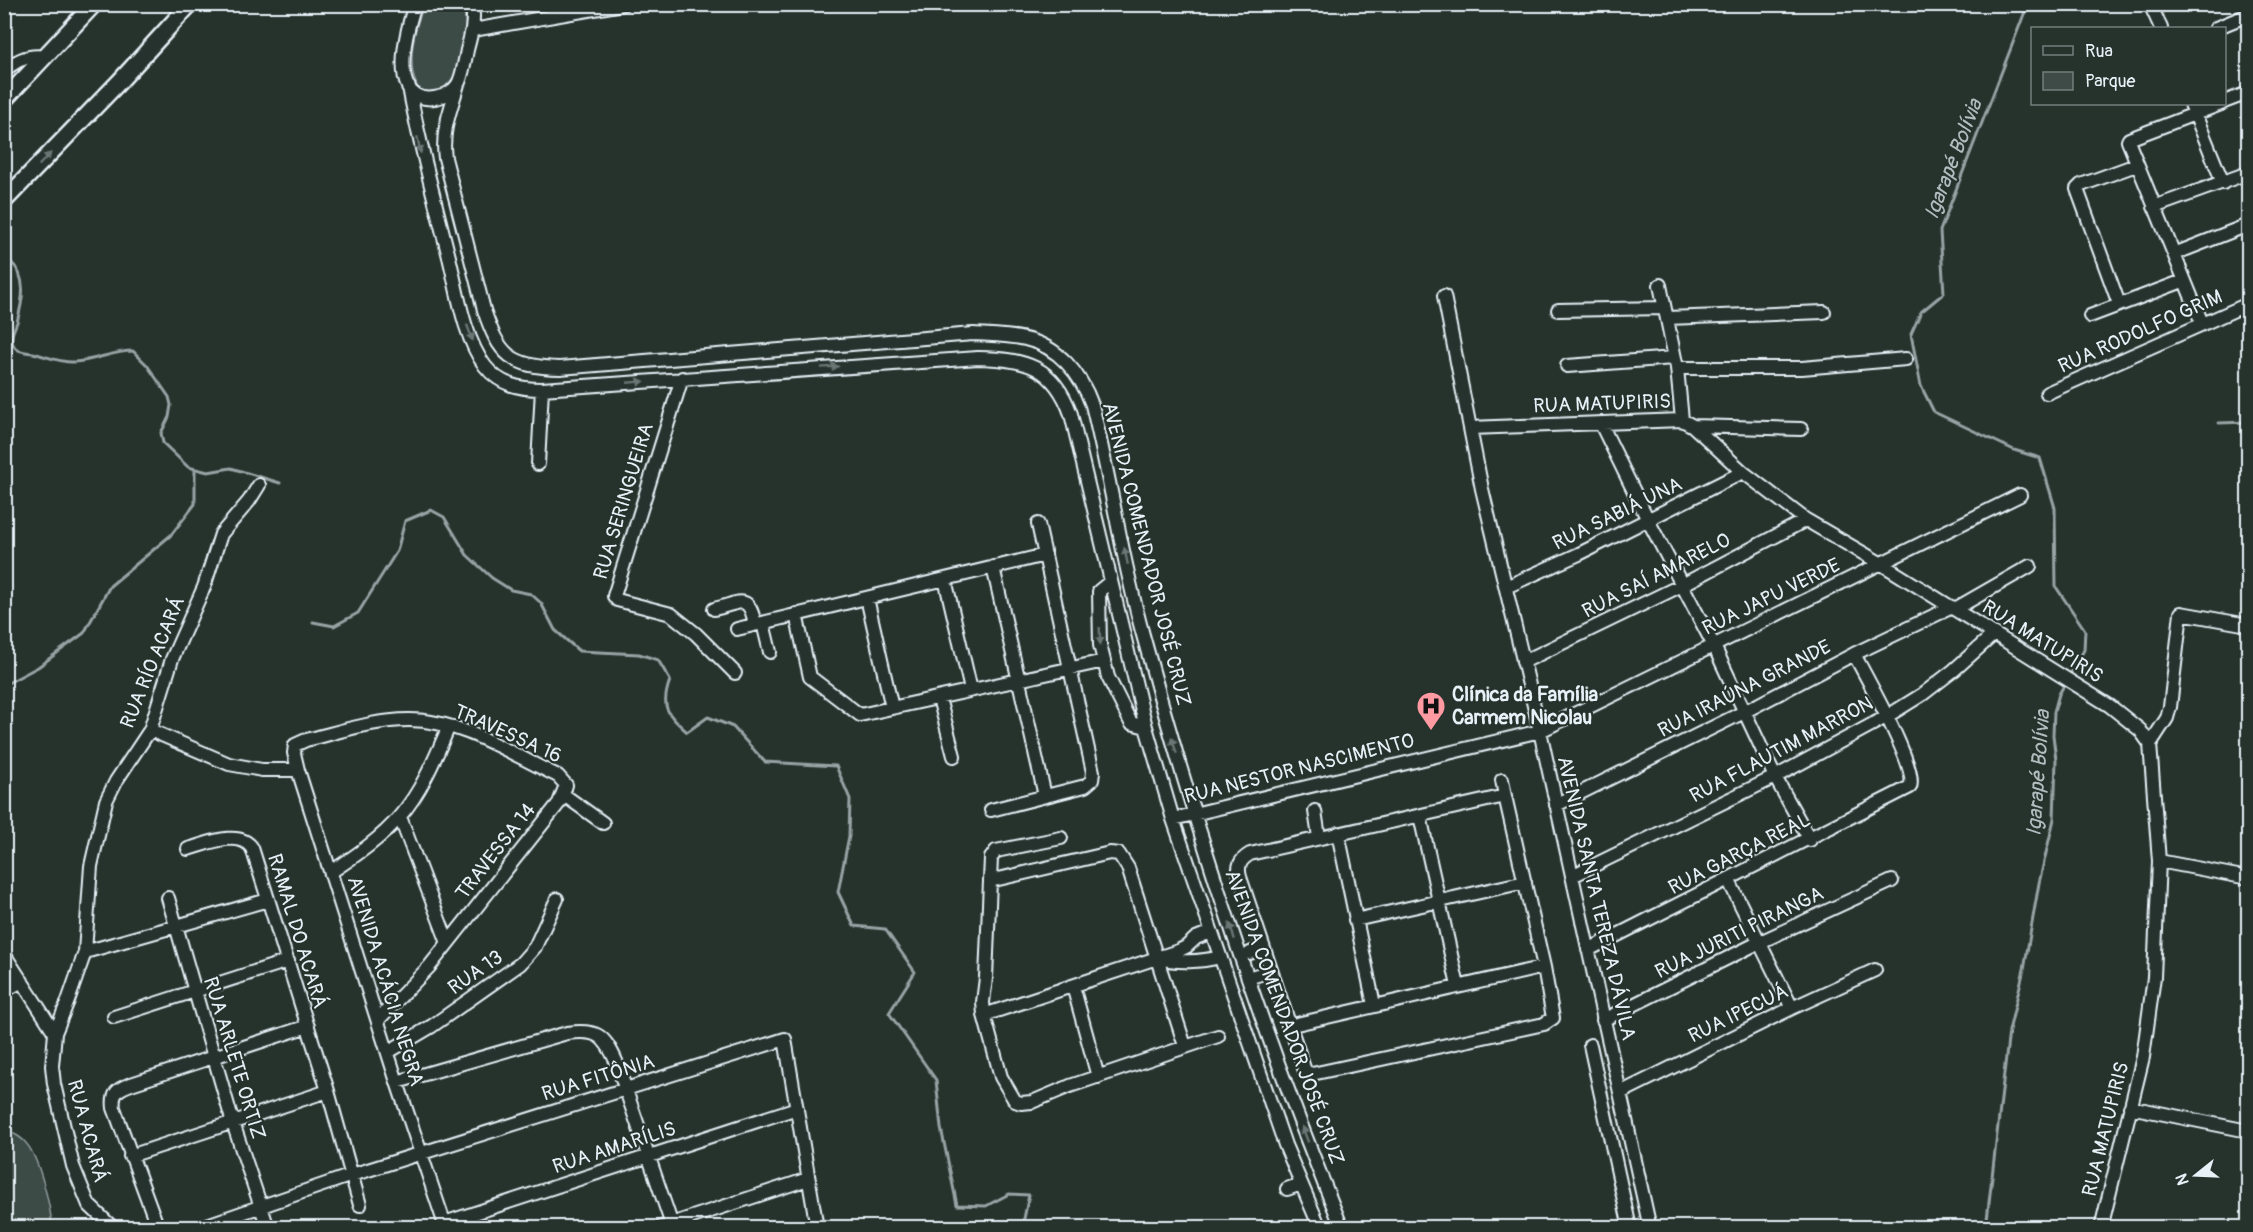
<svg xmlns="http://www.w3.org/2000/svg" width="2253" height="1232" font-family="Pangolin,sans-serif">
<rect width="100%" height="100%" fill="#26332d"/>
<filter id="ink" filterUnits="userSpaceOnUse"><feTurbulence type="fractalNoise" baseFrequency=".0167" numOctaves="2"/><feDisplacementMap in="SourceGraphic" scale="12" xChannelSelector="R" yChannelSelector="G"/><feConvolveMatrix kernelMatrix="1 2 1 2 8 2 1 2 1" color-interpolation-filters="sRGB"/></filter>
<g filter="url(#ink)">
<!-- green -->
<path fill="#3e4b47" stroke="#939ea0" stroke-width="1.5" d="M 425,5 L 462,5 C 471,29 460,77 441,94 L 421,92 C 404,71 414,26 425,5 Z
M 5,1129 C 11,1132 20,1136 25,1142 C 39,1156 51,1208 52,1227 L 5,1227 Z"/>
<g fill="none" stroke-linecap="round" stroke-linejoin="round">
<!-- stream -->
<path stroke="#98a3a5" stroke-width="3" d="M 2028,4 L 1940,231 L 1944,293 L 1921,312 L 1911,334 L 1921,386 L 1934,412 L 2014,450 L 2040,458 L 2055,508 L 2056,587 L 2085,630 L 2084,650 L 2069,676
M 4,262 L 10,261 C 28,277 23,300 17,322 C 15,328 9,337 13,344 C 16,352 25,352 33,353 C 46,356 60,363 74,362 C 94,361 113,351 133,351 L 147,365 L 169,397 L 171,405 L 169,417 L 161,433 L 163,443 L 188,467 L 208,472 L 231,468 L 280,483
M 2219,423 L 2248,422
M 313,622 L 334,626 L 358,613 L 397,551 L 405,521 L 431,510 L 444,517 L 467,555 L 492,578 L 511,590 L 531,594 L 541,603 L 555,630 L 579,651 L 639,654 L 658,660 L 670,680 C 660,708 667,713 687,732 L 708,717 L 733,727 L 765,762 L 836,766 L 850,799 L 849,836 L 838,892 L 854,926 L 885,929 L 915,972 L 889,1013 L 936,1080 L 941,1128 L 957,1205 L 986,1206 L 1009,1194 L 1029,1195 L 1022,1228
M 4,685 L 38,667 L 84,633 L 110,586 L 171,535 L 195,504 L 195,469
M 1986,1228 L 2009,1031 L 2024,969 L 2039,883 L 2054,819 L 2056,760 L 2053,735 L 2054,712 L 2059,694 L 2066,682"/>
<!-- minor casing -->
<g stroke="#e8f1f8" stroke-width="16">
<path id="minor" d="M 415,4 C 408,26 397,65 408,87 C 419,106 451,99 459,82 C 463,73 465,60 467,50 C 471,35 475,21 472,4
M 2150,4 L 2161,28
M 2216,28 L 2248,15
M 473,30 L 623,4
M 4,71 C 16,60 29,54 45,57
M 458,84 C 451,109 441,131 445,158 L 484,310 C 499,355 511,367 560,368 L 973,334 C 990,335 1008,335 1025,339 C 1058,346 1081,374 1092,405 C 1111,481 1122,560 1143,635 C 1197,836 1263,1035 1342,1228
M 409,87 C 419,143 434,198 448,253 C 457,287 463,337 485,366 C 500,385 519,389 542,389 L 978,358 C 1026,359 1054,366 1071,414 L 1146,727 L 1173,819 L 1285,1145 L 1320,1228
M 2224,102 L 2248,93
M 2191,104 L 2223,183
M 2154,207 L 2248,173
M 2174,254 L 2248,225
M 1660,285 L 1677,368 L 1682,420
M 1444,296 L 1482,489 L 1540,731 L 1650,1228
M 2119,304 L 2077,189 L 2081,185 L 2136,165
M 1558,310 L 1664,308
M 2090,316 L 2183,281
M 1667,318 L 1824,312
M 2202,323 L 2128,141 L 2129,139 L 2221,104
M 1567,366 L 1674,358
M 1677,368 L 1802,368 L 1906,359
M 682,378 L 614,596 L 617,600 L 671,614 L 696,634 L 735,673
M 2047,393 L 2248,304
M 1601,424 L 1648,520 L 1714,646 L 1775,777 L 1810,840
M 1693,426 L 1801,429
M 1470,428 L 1682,420 L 1693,426 L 1743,472 L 1806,520 L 1880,563 L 2110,706 L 2140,730 L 2150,744 L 2159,861 L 2154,977 L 2143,1057 L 2101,1228
M 538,464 L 542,389
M 993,567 L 1045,796
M 945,579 L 971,690
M 1110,582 L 1099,591 L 1100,645 L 1108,677 L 1131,723 L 1146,727
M 1506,587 L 1579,554 L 1743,472
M 867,598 L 892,708
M 714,609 C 741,603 748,592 755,624
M 1955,609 L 2030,566
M 796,614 L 810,677 L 860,715 L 1104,661
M 763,623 L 770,652
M 737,629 L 1045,555
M 1523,662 L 1682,585 L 1806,520
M 939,698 L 954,756
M 150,730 L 229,764 L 262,770 L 298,770
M 2150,744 L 2167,718 L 2170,707 L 2181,613 L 2248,625
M 1502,780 L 1505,796
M 564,795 L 603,823
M 1505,796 L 1544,967 L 1553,1018 L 1544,1024 L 1312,1074 L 1305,1071 L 1240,877 C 1237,866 1240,860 1250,854 Z
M 1556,805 L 1744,712 L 1854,654 L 1952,607
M 991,810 L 1085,786 L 1092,780 L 1093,772 L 1038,524
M 1315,811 L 1319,837
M 1420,816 L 1458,986
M 400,817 L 448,943
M 1173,819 L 1540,731 L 2020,495
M 1338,833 L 1374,1005
M 188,849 C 206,844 240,829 252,848 L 328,1091 L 360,1205
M 2159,861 L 2248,878
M 331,872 C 355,856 382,838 400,816 C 422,791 436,756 449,726
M 1572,876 L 1775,777 L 1886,717 L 1923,694 L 1954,670 L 1994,634
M 990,881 L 991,858 L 996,851 L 1061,838
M 1729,881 L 1792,1008
M 168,898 L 233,1123 L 268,1228
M 1355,920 L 1525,882
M 1588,950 L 1910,787 C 1919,770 1865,675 1854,654
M 85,952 L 268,900
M 1250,953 L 1263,948
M 4,954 L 55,1033
M 1158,958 C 1177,963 1201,962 1220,957
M 1248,978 L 1270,971
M 1073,986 L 1098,1077
M 4,991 L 22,981
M 984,1015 L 1178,951 L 1186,947 L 1196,938 L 1211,932
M 114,1017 L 288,961
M 378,1020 L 429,967 L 559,803 L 566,785 L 558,776 C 511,754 461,720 409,720 C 374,720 339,732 306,740 L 295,745 L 294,753 L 298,770 L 397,1082 L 446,1228
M 1603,1020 L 1758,943 L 1892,881
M 1288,1026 L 1544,967
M 1590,1045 L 1630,1228
M 1185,1046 L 1128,868 L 1119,854 L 1110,853 L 990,881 L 986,978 L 983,1002 L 984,1015 L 1001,1077 L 1015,1101 L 1021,1103 L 1032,1102 L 1070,1086 L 1218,1036
M 388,1052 L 432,1026 L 520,964 L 535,947 L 557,899
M 397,1082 L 567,1033 C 597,1029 604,1035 616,1061 L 673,1228
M 1620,1093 L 1792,1008 L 1875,970
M 2130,1107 L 2248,1131
M 130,1156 L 328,1091
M 1287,1189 L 1301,1184
M 444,1223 L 797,1108
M 113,1228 L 89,1205 L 73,1166 L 54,1084 L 52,1066 L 55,1033 L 68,1001 L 85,952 L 91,866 L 106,801 L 116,781 L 150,730 L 172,659 L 204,587 L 221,534 L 249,501 L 259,485
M 158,1228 L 114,1108 C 112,1093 117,1089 131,1084 L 308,1026
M 198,1228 L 352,1175 L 785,1039 L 817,1228
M 659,1228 L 808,1179"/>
</g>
<!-- major casing -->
<g stroke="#e8f1f8" stroke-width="20">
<path id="major" d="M 4,100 L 94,4
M 4,201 L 119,82 L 190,4"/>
</g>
<!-- minor -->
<use href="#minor" stroke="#26332d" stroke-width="12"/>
<!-- major -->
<use href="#major" stroke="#26332d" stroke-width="15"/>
</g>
<!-- one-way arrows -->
<defs><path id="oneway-solid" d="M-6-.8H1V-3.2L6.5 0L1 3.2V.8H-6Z" transform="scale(1.5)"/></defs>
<g fill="#6a7674">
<use href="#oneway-solid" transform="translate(419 145) rotate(78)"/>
<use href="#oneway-solid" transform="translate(45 159) rotate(-46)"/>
<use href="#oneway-solid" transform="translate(470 333) rotate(70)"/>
<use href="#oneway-solid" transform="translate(830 367) rotate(-4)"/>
<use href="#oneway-solid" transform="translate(636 382) rotate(-5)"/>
<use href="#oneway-solid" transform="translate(1126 556) rotate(-102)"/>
<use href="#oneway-solid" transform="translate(1100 636) rotate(88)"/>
<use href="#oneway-solid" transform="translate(1174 745) rotate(-107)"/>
<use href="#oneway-solid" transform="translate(1232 931) rotate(-108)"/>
<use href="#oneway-solid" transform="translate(1305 1134) rotate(-111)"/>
</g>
</g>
<!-- icons -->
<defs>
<g id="hospital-pin" transform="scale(1.5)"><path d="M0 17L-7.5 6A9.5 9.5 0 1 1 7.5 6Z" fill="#ff9aa2" stroke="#26332d"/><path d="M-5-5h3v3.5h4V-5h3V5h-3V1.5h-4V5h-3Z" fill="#111"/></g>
</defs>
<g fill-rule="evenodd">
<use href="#hospital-pin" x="1431" y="706"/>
</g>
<g text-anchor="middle" stroke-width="4.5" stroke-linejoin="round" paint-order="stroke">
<!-- street labels -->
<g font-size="20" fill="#e8f1f8" stroke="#26332d">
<text transform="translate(2140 331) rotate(-24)" y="7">RUA RODOLFO GRIM</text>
<text transform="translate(1602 403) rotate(-2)" y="7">RUA MATUPIRIS</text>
<text transform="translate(623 501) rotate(-73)" y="7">RUA SERINGUEIRA</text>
<text transform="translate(1617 513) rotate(-26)" y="7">RUA SABIÁ UNA</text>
<text transform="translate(1147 554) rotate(76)" y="7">AVENIDA COMENDADOR JOSÉ CRUZ</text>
<text transform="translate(1656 575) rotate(-27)" y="7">RUA SAÍ AMARELO</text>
<text transform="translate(1771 596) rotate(-26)" y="7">RUA JAPU VERDE</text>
<text transform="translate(2043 641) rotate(32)" y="7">RUA MATUPIRIS</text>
<text transform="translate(152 662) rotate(-68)" y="7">RUA RÍO ACARÁ</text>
<text transform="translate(1744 688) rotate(-27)" y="7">RUA IRAÚNA GRANDE</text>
<text transform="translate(508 733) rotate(24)" y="7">TRAVESSA 16</text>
<text transform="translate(1781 749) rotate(-28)" y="7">RUA FLAUTIM MARRON</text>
<text transform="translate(1299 768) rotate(-14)" y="7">RUA NESTOR NASCIMENTO</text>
<text transform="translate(495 851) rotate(-52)" y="7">TRAVESSA 14</text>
<text transform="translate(1739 853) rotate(-27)" y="7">RUA GARÇA REAL</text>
<text transform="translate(1597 898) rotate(77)" y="7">AVENIDA SANTA TEREZA DÁVILA</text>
<text transform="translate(298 931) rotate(73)" y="7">RAMAL DO ACARÁ</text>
<text transform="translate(1739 932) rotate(-26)" y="7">RUA JURITI PIRANGA</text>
<text transform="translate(475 972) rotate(-35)" y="7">RUA 13</text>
<text transform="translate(386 981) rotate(73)" y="7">AVENIDA ACÁCIA NEGRA</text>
<text transform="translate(1738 1013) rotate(-26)" y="7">RUA IPECUÁ</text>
<text transform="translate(1285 1017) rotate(70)" y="7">AVENIDA COMENDADOR JOSÉ CRUZ</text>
<text transform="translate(235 1058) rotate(73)" y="7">RUA ARLETE ORTIZ</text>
<text transform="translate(598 1077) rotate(-17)" y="7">RUA FITÔNIA</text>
<text transform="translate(2105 1129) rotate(-76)" y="7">RUA MATUPIRIS</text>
<text transform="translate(88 1131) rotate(75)" y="7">RUA ACARÁ</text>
<text transform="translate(614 1147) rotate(-18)" y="7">RUA AMARÍLIS</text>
</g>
<!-- poi labels -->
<g font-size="20" font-weight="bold" fill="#e8f1f8" stroke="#26332d" text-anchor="start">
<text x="1452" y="701">Clínica da Família<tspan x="1452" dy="23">Carmem Nicolau</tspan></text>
</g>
<!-- water labels -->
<g font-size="21" font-style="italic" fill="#b3bdc0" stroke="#26332d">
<text transform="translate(1953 159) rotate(-69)" y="7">Igarapé Bolívia</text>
<text transform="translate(2038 773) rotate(-86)" y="7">Igarapé Bolívia</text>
</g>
</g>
<!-- margin -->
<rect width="2253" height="1232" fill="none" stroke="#26332d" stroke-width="24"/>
<rect x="12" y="12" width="2229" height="1208" fill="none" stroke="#e8f1f8" stroke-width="2" filter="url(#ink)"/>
<!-- legend -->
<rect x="2031" y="27" width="195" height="78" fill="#26332d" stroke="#747f7e" stroke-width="1.5"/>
<rect x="2043" y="46" width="30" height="9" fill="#26332d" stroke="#747f7e" stroke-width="1.5"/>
<text x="2085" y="57" font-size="18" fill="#e8f1f8">Rua</text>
<rect x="2043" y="72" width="30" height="18" fill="#3e4b47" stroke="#747f7e" stroke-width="1.5"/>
<text x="2085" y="87" font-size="18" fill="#e8f1f8">Parque</text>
<!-- north arrow -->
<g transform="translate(2196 1175) rotate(252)" stroke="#26332d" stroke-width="4.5" paint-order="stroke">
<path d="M0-4.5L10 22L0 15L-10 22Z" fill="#e8f1f8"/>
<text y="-9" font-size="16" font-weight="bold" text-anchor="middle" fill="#e8f1f8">N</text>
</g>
</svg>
